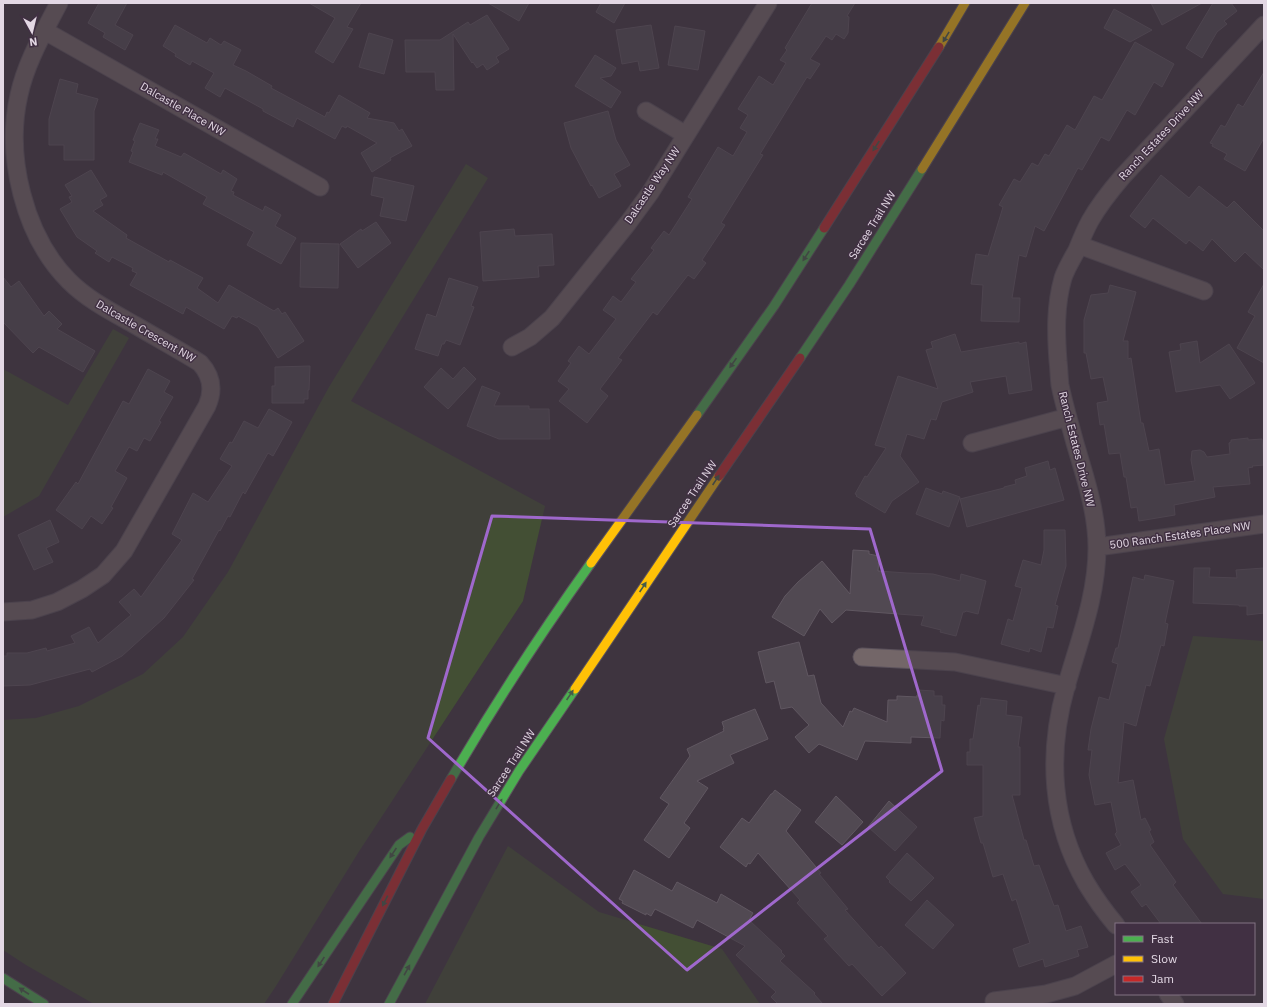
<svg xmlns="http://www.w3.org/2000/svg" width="1267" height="1007" font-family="'IBM Plex Sans',sans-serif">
<rect width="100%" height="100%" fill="#3e343f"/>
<!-- green -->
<path fill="#434f34" d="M 466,164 L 488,178 L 351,401 L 545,506 L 523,601 L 358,853 L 276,986 L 264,1004 L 94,1004 L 26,965 L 3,950 L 3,720 L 36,718 L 79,706 L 143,674 L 183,637 L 228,572 L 329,387 Z
M 113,329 L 129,338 L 39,496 L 3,517 L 3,369 L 68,405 Z
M 1193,636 L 1264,641 L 1264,899 L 1223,894 L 1183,839 L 1164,739 Z
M 508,846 L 599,912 L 722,949 L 760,1004 L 425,1004 Z"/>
<!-- building -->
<path fill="#514952" stroke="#605761" d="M 99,3 L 127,3 L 115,25 L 133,35 L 125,50 L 103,37 L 105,33 L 88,23 Z
M 309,3 L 361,3 L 347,27 L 353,29 L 333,63 L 315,52 L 335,18 Z
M 488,3 L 529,3 L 519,21 Z
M 601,3 L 625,3 L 614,23 L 596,12 Z
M 812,3 L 855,3 L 847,16 L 849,17 L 848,33 L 844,39 L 836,34 L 832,40 L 826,36 L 818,48 L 810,59 L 820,64 L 810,79 L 807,77 L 760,154 L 763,155 L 721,223 L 725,225 L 702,260 L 706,263 L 694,279 L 688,275 L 657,315 L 653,312 L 618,358 L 622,360 L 600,389 L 608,396 L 587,423 L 559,401 L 569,389 L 558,381 L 571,363 L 568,361 L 579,346 L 589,354 L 616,319 L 603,310 L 613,296 L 621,302 L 636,282 L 631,279 L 654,250 L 651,248 L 664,231 L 669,235 L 692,199 L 688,197 L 718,147 L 733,156 L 747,132 L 740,128 L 748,115 L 738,109 L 759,76 L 773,85 L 786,63 L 780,60 L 787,50 L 785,48 Z
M 1151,3 L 1202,3 L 1162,25 Z
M 1213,3 L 1231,3 L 1237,11 L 1224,21 L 1227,24 L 1217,32 L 1202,58 L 1186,48 Z
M 1114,9 L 1152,30 L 1130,42 L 1104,28 Z
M 487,15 L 509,49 L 496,57 L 499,62 L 487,70 L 483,64 L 477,68 L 473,62 L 472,63 L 453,34 L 454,90 L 436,90 L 435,72 L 406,72 L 405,40 L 440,40 L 468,22 L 470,25 Z
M 175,25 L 207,43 L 210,38 L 221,45 L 224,41 L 241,50 L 233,65 L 246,71 L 272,86 L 271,88 L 325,117 L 327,112 L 329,113 L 339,95 L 370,113 L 367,118 L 394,123 L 399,131 L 402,129 L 412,146 L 390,158 L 391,160 L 372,172 L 361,153 L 377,143 L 347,126 L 346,128 L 342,126 L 335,139 L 297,118 L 293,127 L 263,111 L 263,109 L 225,88 L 220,97 L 205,88 L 214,73 L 192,61 L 190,65 L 175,56 L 176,54 L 163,46 Z
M 651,25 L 659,68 L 640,71 L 638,61 L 622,64 L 616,30 Z
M 675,26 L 705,31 L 698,70 L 668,65 Z
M 369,33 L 393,40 L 384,74 L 359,67 Z
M 1135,42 L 1174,64 L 1162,87 L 1154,82 L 1135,115 L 1127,110 L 1109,141 L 1101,137 L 1082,170 L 1078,168 L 1044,231 L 1035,226 L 1026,257 L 1019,255 L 1012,298 L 1020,298 L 1019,322 L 981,321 L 983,285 L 971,284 L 976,254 L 988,256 L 1003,207 L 999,205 L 1014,179 L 1020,182 L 1032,163 L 1038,166 L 1045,154 L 1049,156 L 1067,125 L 1075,130 L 1094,96 L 1102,100 Z
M 595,55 L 616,68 L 611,76 L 600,78 L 621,92 L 611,108 L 575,86 Z
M 1264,72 L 1264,138 L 1245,171 L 1224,159 L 1227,154 L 1212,146 L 1213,144 L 1210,143 L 1221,125 L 1225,127 L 1238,104 L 1243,107 Z
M 60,79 L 78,84 L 76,93 L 98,99 L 94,111 L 94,160 L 64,160 L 64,145 L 49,145 L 49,119 Z
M 608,111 L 616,140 L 630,165 L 614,174 L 621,186 L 599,198 L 592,185 L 591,186 L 571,148 L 564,123 Z
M 140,123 L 159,130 L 155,139 L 158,139 L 155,146 L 181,157 L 184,153 L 221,174 L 223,170 L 237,179 L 231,191 L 234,192 L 233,195 L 263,211 L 265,206 L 281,215 L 275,226 L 296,238 L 281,264 L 247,245 L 254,232 L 203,204 L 207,197 L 163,172 L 162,175 L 129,162 L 133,152 L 131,151 L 135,141 L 133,140 Z
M 91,170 L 107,196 L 100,200 L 103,205 L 93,211 L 127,235 L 126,238 L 169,262 L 170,260 L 203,278 L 197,288 L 218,303 L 229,285 L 274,311 L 278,308 L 282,314 L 285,312 L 304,341 L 278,358 L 258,327 L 238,316 L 237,318 L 232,316 L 224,329 L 186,307 L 183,314 L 130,285 L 137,273 L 132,271 L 133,268 L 112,257 L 109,262 L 95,253 L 97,251 L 77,237 L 60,209 L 72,202 L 69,197 L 72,196 L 65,185 Z
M 1161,175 L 1189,198 L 1199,186 L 1227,208 L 1234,201 L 1264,231 L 1264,270 L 1245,252 L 1235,262 L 1212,239 L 1203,251 L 1189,240 L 1186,244 L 1153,218 L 1145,228 L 1130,216 Z
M 374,177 L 414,186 L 406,221 L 380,216 L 384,198 L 371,195 Z
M 376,222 L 391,243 L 358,268 L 340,244 L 361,229 L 362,231 Z
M 514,229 L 515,236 L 552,234 L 554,265 L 538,266 L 539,277 L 483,281 L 480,232 Z
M 301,243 L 339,244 L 338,288 L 300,287 Z
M 3,277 L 11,287 L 19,281 L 44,316 L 49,311 L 62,324 L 57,329 L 95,351 L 83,372 L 39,347 L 33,353 L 3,322 Z
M 449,278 L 478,287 L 471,306 L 474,307 L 460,345 L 446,340 L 444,344 L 442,344 L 438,356 L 415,349 L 427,314 L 436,317 Z
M 1264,284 L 1264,363 L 1237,348 L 1255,316 L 1248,312 Z
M 1110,285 L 1136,292 L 1123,341 L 1128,341 L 1128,359 L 1131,358 L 1141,423 L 1143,423 L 1149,451 L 1159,449 L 1165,485 L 1195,481 L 1191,460 L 1192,451 L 1200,450 L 1204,452 L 1207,457 L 1230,454 L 1229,443 L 1231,442 L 1231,440 L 1248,438 L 1248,440 L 1262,439 L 1264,465 L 1252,466 L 1253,467 L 1248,468 L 1250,484 L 1213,487 L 1215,497 L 1174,505 L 1175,515 L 1139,521 L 1137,507 L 1131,508 L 1126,477 L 1124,477 L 1120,453 L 1109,454 L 1104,424 L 1100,425 L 1097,403 L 1108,401 L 1103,377 L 1091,379 L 1086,353 L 1084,353 L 1084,320 L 1091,295 L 1108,293 Z
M 955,334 L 961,352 L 1019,342 L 1019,344 L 1026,342 L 1032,390 L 1009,394 L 1006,376 L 970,382 L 973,392 L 942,402 L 936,420 L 931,419 L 924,439 L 907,434 L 900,456 L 919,482 L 892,501 L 885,513 L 856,496 L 857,495 L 855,494 L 865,476 L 867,477 L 886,448 L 875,445 L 898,376 L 938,389 L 926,350 L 933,348 L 931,342 Z
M 1197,341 L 1200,363 L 1229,344 L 1255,383 L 1230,399 L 1220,385 L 1176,392 L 1169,352 L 1181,350 L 1180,344 Z
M 310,366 L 309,390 L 308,390 L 308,399 L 304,399 L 304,403 L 272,403 L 272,386 L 275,386 L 275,367 Z
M 464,367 L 476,379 L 448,409 L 424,387 L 441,368 L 453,379 Z
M 148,369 L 170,381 L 164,392 L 173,397 L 159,421 L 161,422 L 150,441 L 144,438 L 137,451 L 129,447 L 115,471 L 127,478 L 111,507 L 113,508 L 102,524 L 91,516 L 82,529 L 56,510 L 76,482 L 78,484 L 123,401 L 129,404 Z
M 482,386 L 500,393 L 494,406 L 529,406 L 529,409 L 549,409 L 550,439 L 499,439 L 467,426 Z
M 269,409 L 292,422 L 273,456 L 268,453 L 245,494 L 243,492 L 230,517 L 228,516 L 220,531 L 219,530 L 192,579 L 194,580 L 164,618 L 122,656 L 92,672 L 90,669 L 30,685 L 3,686 L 3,656 L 7,656 L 7,653 L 27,653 L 46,648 L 47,651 L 75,643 L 71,636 L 89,627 L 98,643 L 131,615 L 119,602 L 134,589 L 141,597 L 182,540 L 172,534 L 193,493 L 208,502 L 232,466 L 220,459 L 230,442 L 232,443 L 244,421 L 258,428 Z
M 1048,461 L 1050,470 L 1055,468 L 1064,500 L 967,527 L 960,499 L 1004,488 L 1004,487 L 1016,484 L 1015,480 L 1027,476 L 1025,468 Z
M 926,488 L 942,494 L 943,491 L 960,497 L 949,527 L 916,514 Z
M 50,520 L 59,542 L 46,548 L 53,562 L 34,570 L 18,535 Z
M 1044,530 L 1065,530 L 1066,566 L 1055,605 L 1058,606 L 1053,628 L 1047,627 L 1041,652 L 1030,648 L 1029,652 L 1001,644 L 1008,619 L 1013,621 L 1022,588 L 1015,586 L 1023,560 L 1041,565 L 1044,550 Z
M 853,550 L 869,551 L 869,554 L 879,556 L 878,571 L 907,573 L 933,574 L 960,581 L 961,574 L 986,581 L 978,614 L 966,611 L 965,612 L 963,612 L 956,636 L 940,632 L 941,630 L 921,625 L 924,616 L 846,610 L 832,623 L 820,609 L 804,636 L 772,617 L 785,596 L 798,582 L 822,561 L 850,594 Z
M 1194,568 L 1210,568 L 1209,577 L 1237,578 L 1236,570 L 1264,568 L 1264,613 L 1247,615 L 1247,606 L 1239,606 L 1239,605 L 1193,603 Z
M 1145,575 L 1174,581 L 1165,623 L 1168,624 L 1164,646 L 1161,645 L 1150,686 L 1146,685 L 1136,726 L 1124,722 L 1118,783 L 1133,780 L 1141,820 L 1145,818 L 1151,830 L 1149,831 L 1154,842 L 1150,845 L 1176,882 L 1173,885 L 1202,924 L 1161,924 L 1146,904 L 1142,907 L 1131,892 L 1141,885 L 1125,864 L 1115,870 L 1106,853 L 1121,845 L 1115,834 L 1117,832 L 1111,802 L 1095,805 L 1089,775 L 1092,750 L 1088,750 L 1091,729 L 1099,697 L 1109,700 L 1118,664 L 1112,662 L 1116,648 L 1118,648 L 1133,577 L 1144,580 Z
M 799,642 L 808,676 L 814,675 L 821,703 L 843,727 L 850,711 L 852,712 L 854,708 L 887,722 L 888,700 L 897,700 L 897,696 L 917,697 L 917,695 L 918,695 L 918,690 L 934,691 L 934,696 L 942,696 L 942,705 L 945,705 L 944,721 L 941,720 L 940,738 L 911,737 L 911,743 L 865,741 L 857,760 L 819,744 L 809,753 L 795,737 L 809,725 L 792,707 L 781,709 L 774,681 L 766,683 L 758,652 Z
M 981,698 L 1007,701 L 1006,715 L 1022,717 L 1018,747 L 1020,747 L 1020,795 L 1012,795 L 1024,840 L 1026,840 L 1034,866 L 1039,865 L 1054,906 L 1058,905 L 1066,931 L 1081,926 L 1088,947 L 1077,950 L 1079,956 L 1045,967 L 1043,959 L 1019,967 L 1013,949 L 1030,943 L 1016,899 L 1012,901 L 1003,874 L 993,877 L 983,843 L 981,843 L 974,818 L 983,816 L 983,765 L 967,765 L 967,752 L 970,752 L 970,739 L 973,739 L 978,705 L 980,706 Z
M 755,709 L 768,739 L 730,755 L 734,763 L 697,781 L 708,788 L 684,823 L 690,828 L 669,858 L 644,840 L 669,804 L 660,798 L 690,756 L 687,749 L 724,731 L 723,729 L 724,728 L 722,722 Z
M 775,790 L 801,810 L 786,831 L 821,873 L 819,874 L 848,909 L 845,910 L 879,948 L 881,946 L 906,973 L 882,996 L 852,964 L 849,966 L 824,939 L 828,936 L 797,903 L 800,900 L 758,853 L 750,864 L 748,863 L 746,867 L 720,847 L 742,818 L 749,823 L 771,794 L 772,794 Z
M 836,796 L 863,822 L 842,845 L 815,822 Z
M 889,801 L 917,827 L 895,851 L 868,827 Z
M 907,853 L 934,878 L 911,901 L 889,882 L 890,881 L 886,877 Z
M 634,870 L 672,891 L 677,882 L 717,903 L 721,894 L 753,913 L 749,920 L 782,951 L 781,952 L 785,956 L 780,961 L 815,993 L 814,994 L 823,1004 L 778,1004 L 771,997 L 776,992 L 736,955 L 745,946 L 697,920 L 693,928 L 655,909 L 651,916 L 646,913 L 646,915 L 622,903 L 623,901 L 619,899 Z
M 927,900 L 954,925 L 933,949 L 905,925 Z"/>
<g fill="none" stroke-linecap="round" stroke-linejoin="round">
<!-- street casing -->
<g stroke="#5b525c" stroke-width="19">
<path id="street" d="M 45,31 L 320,187
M 646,111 L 686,135
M 1079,245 L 1204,291
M 512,347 L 530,337 L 552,318 L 628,223 L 650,193 L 768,3
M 972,443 L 1068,417
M 1097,547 L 1264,524
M 3,612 L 32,610 L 57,602 L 82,589 L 103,575 L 124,551 L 207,406 C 214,390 212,376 200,363 C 179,350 157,338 135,325 C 112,312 88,300 69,281 C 24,236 5,156 19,95 C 26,62 44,32 59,3
M 862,657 L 955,662 L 1067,686
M 1116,925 C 1105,912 1095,898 1086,883 C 1051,822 1047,754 1066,687 C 1079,641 1097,596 1097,548 C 1097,512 1085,477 1075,443 C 1070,424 1064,405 1060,385 C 1059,377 1059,369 1058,361 C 1056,334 1055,306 1063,278 C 1066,269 1072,259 1077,250 C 1081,240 1085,230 1090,221 C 1099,205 1111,190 1123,176 L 1264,25
M 1168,994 L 1175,1004
M 994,1001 L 1046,994 L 1075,986 L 1116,964"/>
</g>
<!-- fast casing -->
<g stroke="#5b525c" stroke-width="11">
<path id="fast" d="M 800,358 L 849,285 L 922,169
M 697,415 L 774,306 L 824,228
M 451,779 C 494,705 541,633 591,563
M 3,978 L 44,1004
M 292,1004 L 399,845 L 410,837
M 389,1004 L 479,837 L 519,771 L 575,689"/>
</g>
<!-- slow casing -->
<g stroke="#5b525c" stroke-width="11">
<path id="slow" d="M 939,47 L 965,3
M 922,169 L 1025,3
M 591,563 L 697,415
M 575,689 L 719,476"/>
</g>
<!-- jam casing -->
<g stroke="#5b525c" stroke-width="11">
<path id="jam" d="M 824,228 L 939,47
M 719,476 L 800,358
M 333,1004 L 422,829 L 451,779"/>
</g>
<!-- street -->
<use href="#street" stroke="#736668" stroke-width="17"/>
<!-- fast -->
<use href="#fast" stroke="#4caf50" stroke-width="9"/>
<!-- slow -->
<use href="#slow" stroke="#ffc107" stroke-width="9"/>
<!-- jam -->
<use href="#jam" stroke="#c62828" stroke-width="9"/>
</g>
<!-- one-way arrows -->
<defs><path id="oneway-solid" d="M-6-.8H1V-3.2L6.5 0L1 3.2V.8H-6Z"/></defs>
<g fill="#455c48">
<use href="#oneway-solid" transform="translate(946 37) rotate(121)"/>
<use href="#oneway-solid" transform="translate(876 146) rotate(123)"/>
<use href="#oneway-solid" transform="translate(806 256) rotate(123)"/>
<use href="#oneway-solid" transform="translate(733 363) rotate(125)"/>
<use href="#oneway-solid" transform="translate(716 480) rotate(-56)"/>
<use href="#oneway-solid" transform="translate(643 587) rotate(-56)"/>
<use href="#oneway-solid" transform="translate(570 695) rotate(-56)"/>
<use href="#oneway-solid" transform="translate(499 804) rotate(-59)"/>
<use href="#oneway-solid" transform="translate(393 853) rotate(124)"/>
<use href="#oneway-solid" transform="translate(385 901) rotate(117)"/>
<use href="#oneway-solid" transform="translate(321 962) rotate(124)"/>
<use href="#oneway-solid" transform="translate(407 970) rotate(-61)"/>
<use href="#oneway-solid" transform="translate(24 991) rotate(-147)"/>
</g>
<!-- marked area -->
<path d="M0 0H1267V1007H0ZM 492,516 L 870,529 L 942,771 L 687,970 L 428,738 Z" fill="#3e343f" fill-opacity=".55" fill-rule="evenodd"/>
<path fill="none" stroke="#9f68cc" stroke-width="3" stroke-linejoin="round" d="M 492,516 L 870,529 L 942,771 L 687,970 L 428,738 Z"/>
<g text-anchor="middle" stroke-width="3" stroke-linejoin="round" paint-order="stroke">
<!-- street labels -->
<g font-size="11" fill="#e3d8e4" stroke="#413043">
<text transform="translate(183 109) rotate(30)" y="4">Dalcastle Place NW</text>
<text transform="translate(1161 135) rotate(-47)" y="4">Ranch Estates Drive NW</text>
<text transform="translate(652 185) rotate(-56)" y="4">Dalcastle Way NW</text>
<text transform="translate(872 225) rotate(-58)" y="4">Sarcee Trail NW</text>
<text transform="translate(146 331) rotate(30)" y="4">Dalcastle Crescent NW</text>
<text transform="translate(1077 449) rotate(76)" y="4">Ranch Estates Drive NW</text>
<text transform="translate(692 494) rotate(-56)" y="4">Sarcee Trail NW</text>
<text transform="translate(1180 535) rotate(-8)" y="4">500 Ranch Estates Place NW</text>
<text transform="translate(511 763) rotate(-57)" y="4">Sarcee Trail NW</text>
</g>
</g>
<!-- border -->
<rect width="1267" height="1007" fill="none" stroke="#e3d8e4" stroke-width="8"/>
<!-- legend -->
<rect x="1115" y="923" width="140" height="72" fill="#413043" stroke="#827383"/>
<rect x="1123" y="936" width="20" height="6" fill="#4caf50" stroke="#827383"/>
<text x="1151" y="943" font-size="12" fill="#e3d8e4">Fast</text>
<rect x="1123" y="956" width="20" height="6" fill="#ffc107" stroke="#827383"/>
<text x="1151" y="963" font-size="12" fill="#e3d8e4">Slow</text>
<rect x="1123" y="976" width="20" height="6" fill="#c62828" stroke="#827383"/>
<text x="1151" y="983" font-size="12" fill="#e3d8e4">Jam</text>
<!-- north arrow -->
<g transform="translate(32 32) rotate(172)" stroke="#413043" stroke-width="3" paint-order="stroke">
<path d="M0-3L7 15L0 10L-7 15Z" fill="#e3d8e4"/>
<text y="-6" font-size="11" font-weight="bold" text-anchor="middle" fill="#e3d8e4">N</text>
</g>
</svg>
